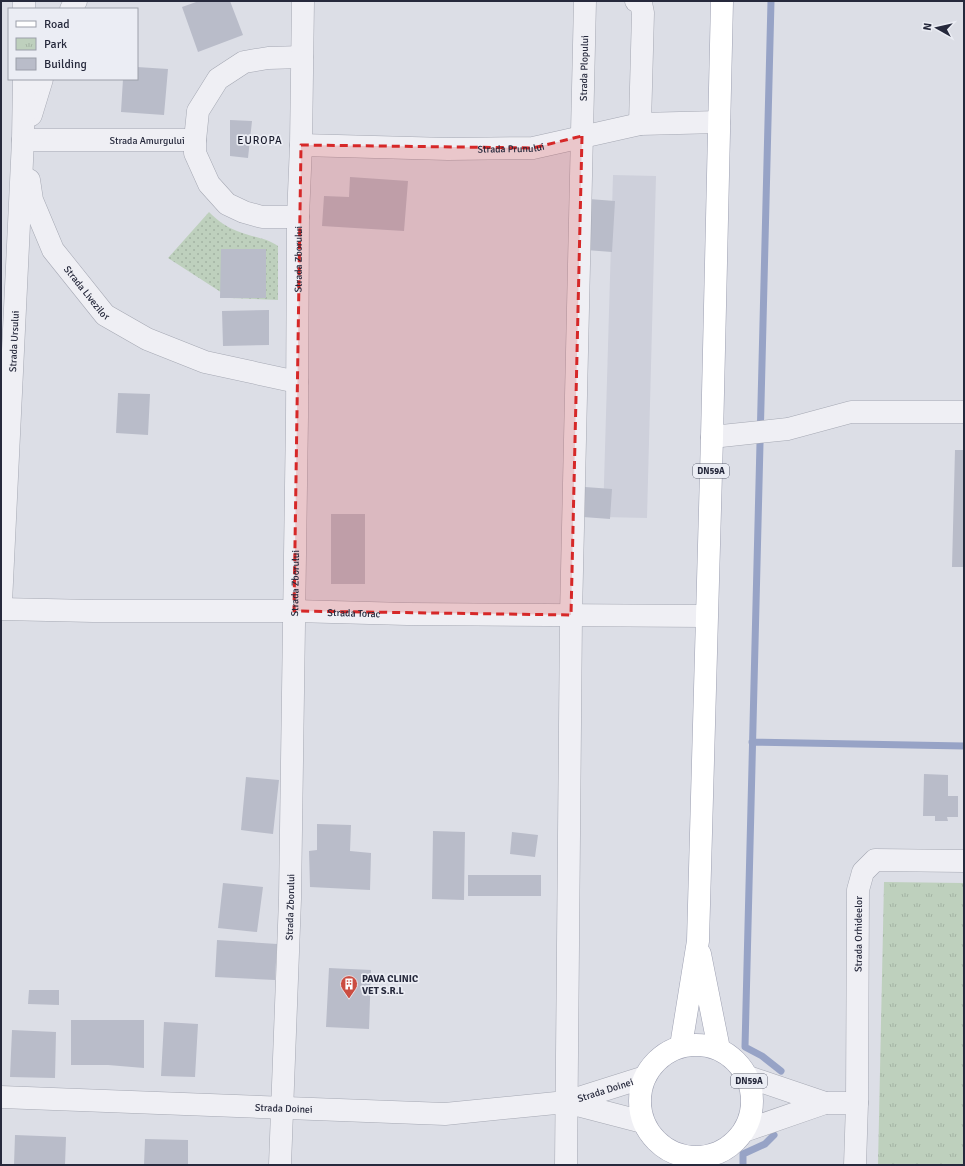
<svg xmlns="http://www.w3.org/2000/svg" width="965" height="1166" font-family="Signika,sans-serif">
<defs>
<pattern id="grass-dots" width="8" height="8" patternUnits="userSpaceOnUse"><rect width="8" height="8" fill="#bed0bd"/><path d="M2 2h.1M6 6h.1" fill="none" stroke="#a3b3a3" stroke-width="1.8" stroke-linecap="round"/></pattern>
<pattern id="park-tufts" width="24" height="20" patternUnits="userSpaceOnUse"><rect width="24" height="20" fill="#bed0bd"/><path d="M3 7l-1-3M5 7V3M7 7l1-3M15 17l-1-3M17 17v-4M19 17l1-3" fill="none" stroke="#a3b3a3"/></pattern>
</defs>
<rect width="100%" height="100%" fill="#dcdee6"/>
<!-- built -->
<path fill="#ced0db" d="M 613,175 L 656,176 L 647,518 L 603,517 Z"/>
<!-- grass -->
<path fill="url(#grass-dots)" d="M 209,212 C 217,220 226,227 237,231 C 250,237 266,237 278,246 L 278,300 L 230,298 L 168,258 Z"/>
<!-- park -->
<path fill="url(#park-tufts)" d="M 884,882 L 964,883 L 964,1165 L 878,1165 Z"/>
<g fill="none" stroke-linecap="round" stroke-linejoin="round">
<!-- stream -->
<path stroke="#97a3c6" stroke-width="7" d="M 771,1 L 745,1047 L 762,1056 L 781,1071
M 752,742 L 964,746
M 743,1165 L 743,1154 L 765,1144 L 774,1135"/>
</g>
<!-- building -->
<path fill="#b9bcc9" d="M 199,1 L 230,1 L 243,35 L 198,52 L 182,7 Z
M 137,67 L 168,69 L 164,115 L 121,112 L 123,79 L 137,79 Z
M 230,120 L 252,121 L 248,158 L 230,156 Z
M 350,177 L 408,181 L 404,231 L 322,226 L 324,196 L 349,197 Z
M 589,199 L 615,201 L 612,252 L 586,250 Z
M 221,249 L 266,249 L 266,298 L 220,298 Z
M 269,310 L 269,345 L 223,346 L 222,311 Z
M 118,393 L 150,394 L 148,435 L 116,433 Z
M 955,450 L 964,450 L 964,567 L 952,567 Z
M 585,487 L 612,489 L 610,519 L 583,517 Z
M 331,514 L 365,514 L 365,584 L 331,584 Z
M 924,774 L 948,775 L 948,796 L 958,796 L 958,817 L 947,817 L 948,821 L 935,821 L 935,816 L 923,816 Z
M 246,777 L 279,780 L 273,834 L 241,830 Z
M 317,824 L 351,825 L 350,851 L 371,853 L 370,890 L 310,887 L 309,851 L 317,850 Z
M 433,831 L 465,832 L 464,900 L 432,899 Z
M 512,832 L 538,835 L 535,857 L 510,854 Z
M 468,875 L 541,875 L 541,896 L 468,896 Z
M 223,883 L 263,887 L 257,932 L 218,928 Z
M 217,940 L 277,944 L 275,980 L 215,977 Z
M 329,968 L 371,970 L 369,1029 L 326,1027 Z
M 29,990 L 59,990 L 59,1005 L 28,1004 Z
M 71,1020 L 144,1020 L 144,1068 L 108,1065 L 71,1065 Z
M 164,1022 L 198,1024 L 195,1077 L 161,1076 Z
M 12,1030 L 56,1032 L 55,1078 L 10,1077 Z
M 15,1135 L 66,1137 L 65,1165 L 14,1165 Z
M 145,1139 L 188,1140 L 188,1165 L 144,1165 Z"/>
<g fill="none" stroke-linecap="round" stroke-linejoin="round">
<!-- minor casing -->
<g stroke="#a5a8b3" stroke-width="23">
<g id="minor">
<path d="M 636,1 L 641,3 L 643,13 L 640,124"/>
<path d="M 24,9 L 24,1"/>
<path d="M 71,9 L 76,1"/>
<path d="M 31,115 L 42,79"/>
<path id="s1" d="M 23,140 L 195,140 L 195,153 L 209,184 L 227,204 L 244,212 L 262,217 L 298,217"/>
<path d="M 195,140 L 198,111 L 218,79 L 244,62 L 268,58 L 302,57"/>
<path id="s2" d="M 301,145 L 448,149 L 533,148 L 640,124 L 719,122"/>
<path id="s3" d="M 29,180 L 32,200 L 53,250 L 105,315 L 147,339 L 205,362 L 297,382"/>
<path d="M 712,437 L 788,429 L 851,412 L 964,412"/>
<path id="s4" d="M 1,603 L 23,140 L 24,79"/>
<path id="s5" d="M 1,609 L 93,611 L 294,611 L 407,614 L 706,616"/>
<path d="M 748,1077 L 825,1103 L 857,1103"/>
<path id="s6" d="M 1,1097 L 445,1114 L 566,1102 L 645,1077"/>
<path d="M 566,1102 L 643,1122"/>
<path d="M 744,1131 L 825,1103"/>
<path id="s7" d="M 280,1165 L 290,899 L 297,417 L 298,217 L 301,145 L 303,1"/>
<path id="s8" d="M 566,1165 L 571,615 L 585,1"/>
<path id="s9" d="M 855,1165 L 857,1103 L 858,890 L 863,872 L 875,860 L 964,861"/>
</g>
</g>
<!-- major casing -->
<g stroke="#9c9fb1" stroke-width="23">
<path id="major" d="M 700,954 L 719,1049
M640 1101a56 56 0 1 1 112 0a56 56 0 1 1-112 0Z
M 681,1046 L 698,941 L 712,437 L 722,1"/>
</g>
<!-- minor -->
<use href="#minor" stroke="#efeff4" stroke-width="22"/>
<!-- major -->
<use href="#major" stroke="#fff" stroke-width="22"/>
</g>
<!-- marked area -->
<path fill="#d62828" fill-opacity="0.2" stroke="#d62828" stroke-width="3" stroke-dasharray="8 5" stroke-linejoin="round" d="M 582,136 L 571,615 L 294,611 L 301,145 L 533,148 Z"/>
<!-- icons -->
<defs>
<g id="building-pin" transform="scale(0.9)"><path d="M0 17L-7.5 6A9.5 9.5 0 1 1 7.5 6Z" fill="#cb4d41" stroke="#ebedf4"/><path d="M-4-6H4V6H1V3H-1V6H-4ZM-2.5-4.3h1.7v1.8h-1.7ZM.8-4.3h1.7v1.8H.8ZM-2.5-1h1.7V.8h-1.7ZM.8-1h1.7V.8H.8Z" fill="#fff"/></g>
</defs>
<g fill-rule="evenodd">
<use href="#building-pin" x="349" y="984"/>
</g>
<g text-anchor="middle" stroke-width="3.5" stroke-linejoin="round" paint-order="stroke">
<!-- shield labels -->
<g fill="#ebedf4" stroke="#616473" stroke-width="1">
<rect x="693" y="464" width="36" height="14" rx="3"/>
<rect x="731" y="1074" width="36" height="14" rx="3"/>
</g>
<g font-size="9" font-weight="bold" fill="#26293c">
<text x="711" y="474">DN59A</text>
<text x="749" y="1084">DN59A</text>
</g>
<!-- street labels -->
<g font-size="10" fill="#26293c" stroke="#ebedf4">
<text dy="4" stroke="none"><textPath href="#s8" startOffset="1097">Strada Plopului</textPath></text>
<text dy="4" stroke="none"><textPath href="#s1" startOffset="124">Strada Amurgului</textPath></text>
<text dy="4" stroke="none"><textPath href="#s2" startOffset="210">Strada Prunului</textPath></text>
<text dy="4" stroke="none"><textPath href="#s7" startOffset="906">Strada Zborului</textPath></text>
<text dy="4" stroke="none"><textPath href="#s3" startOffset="129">Strada Livezilor</textPath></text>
<text dy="4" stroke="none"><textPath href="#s4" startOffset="262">Strada Ursului</textPath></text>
<text dy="4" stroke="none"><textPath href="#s7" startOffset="582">Strada Zborului</textPath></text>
<text dy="4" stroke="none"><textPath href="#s5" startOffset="353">Strada Torac</textPath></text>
<text dy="4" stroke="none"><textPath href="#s7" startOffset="258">Strada Zborului</textPath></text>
<text dy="4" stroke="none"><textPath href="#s9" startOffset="231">Strada Orhideelor</textPath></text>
<text dy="4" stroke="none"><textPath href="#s6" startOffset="607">Strada Doinei</textPath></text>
<text dy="4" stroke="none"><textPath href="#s6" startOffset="283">Strada Doinei</textPath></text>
</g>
<!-- poi labels -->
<g font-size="10" font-weight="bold" fill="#26293c" stroke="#ebedf4" text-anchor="start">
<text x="362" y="982">PAVA CLINIC<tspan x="362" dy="12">VET S.R.L</tspan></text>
</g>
<!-- neighbourhood labels -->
<g font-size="11" letter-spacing="1" fill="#191b2c" stroke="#ebedf4">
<text x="260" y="144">EUROPA</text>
</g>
</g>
<!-- border -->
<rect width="965" height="1166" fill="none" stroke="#26293c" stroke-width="4"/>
<!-- legend -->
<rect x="8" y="8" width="130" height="72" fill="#ebedf4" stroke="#9c9faa"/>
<rect x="16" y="21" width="20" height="6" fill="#ffffff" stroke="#9c9faa"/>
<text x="44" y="28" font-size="12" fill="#26293c">Road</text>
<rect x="16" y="38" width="20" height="12" fill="url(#park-tufts)" stroke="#9c9faa"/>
<text x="44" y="48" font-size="12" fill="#26293c">Park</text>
<rect x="16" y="58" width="20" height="12" fill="#b9bcc9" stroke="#9c9faa"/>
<text x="44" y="68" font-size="12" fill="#26293c">Building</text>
<!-- north arrow -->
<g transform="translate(937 28) rotate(278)" stroke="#ebedf4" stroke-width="3" paint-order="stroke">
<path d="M0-3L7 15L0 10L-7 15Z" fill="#26293c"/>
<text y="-6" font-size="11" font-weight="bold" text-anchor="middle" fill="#26293c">N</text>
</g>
</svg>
